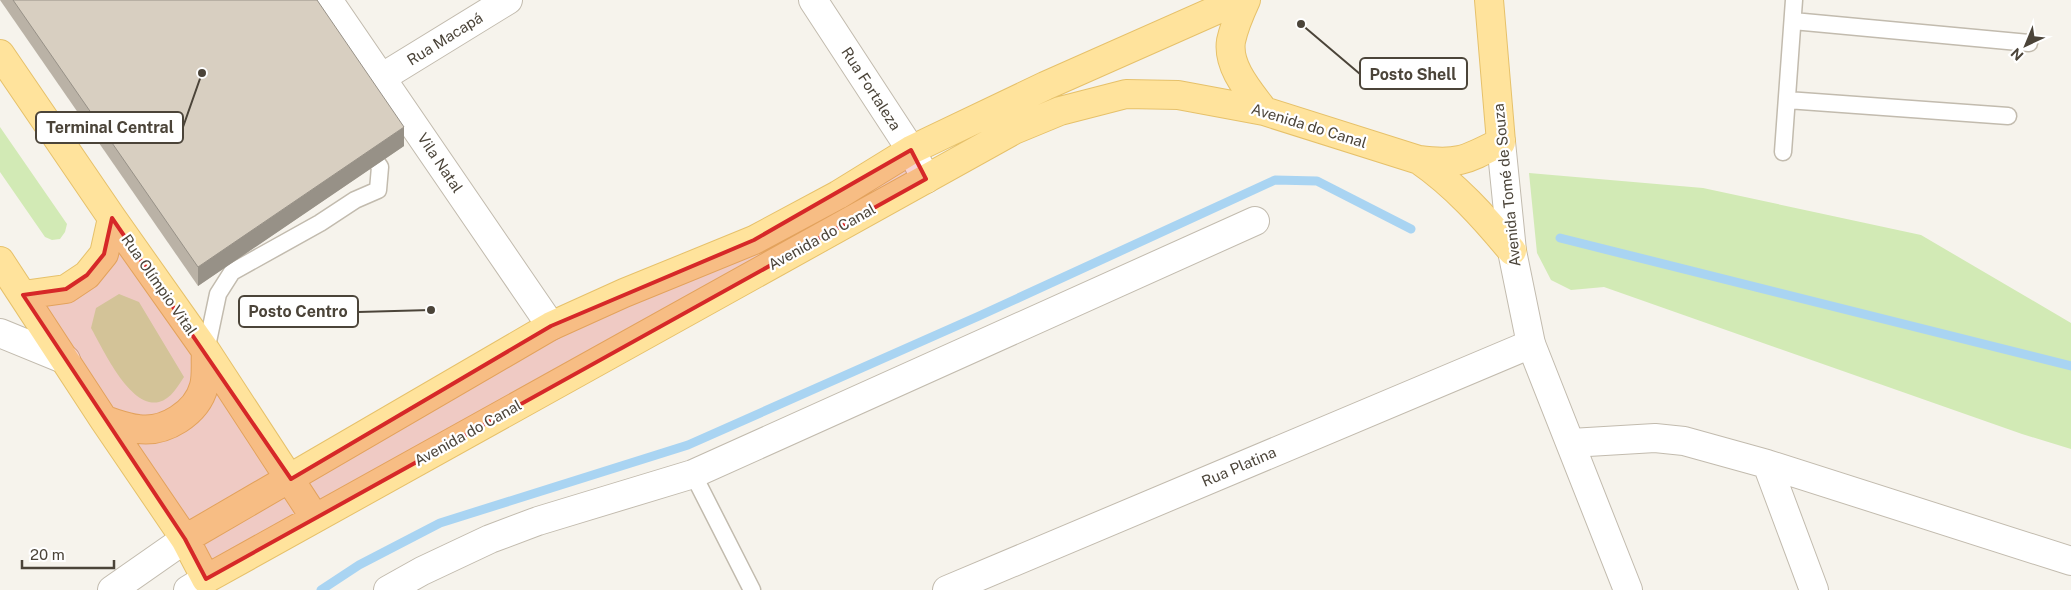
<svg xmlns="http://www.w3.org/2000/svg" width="2071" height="590" font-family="'Public Sans',sans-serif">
<rect width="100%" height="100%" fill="#f6f3ec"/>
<!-- green -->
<path fill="#d2eab5" d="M 0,127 L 67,224 L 65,232 L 60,239 L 52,240 L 45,237 L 0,172 Z
M 1529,173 L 1703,188 L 1921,235 L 2071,323 L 2071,449 L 2022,434 L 1604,287 L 1571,290 L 1551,280 L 1537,253 Z
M 119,294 L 139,302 L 184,377 C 178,386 171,399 159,402 C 130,409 103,349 91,328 L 96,308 Z"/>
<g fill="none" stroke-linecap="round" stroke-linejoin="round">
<!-- stream -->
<path stroke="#a9d4f2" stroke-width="9" d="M 1560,238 L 2071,366
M 321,590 L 359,565 L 440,523 L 688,445 L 979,316 L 1275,180 L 1317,181 L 1411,229"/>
<!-- service casing -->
<g stroke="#c2bbae" stroke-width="19">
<path id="service" d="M 1793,21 L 2029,43
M 1787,100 L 2008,116
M 1783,152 L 1794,0
M 206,351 L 218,294 L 232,272 L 320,223 L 355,200 L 378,190 L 380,167 L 366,147
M 693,474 L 752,590"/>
</g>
<!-- minor casing -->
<g stroke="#c2bbae" stroke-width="30">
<path id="minor" d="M 813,0 L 911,150 L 926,179
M 381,78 L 508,0
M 0,333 L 66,360
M 1571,443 L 1655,438 L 1684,441 L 1767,464 L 2071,561
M 1767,464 L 1814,590
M 388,590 L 422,571 L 490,539 L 538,521 L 693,474 L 1255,221
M 947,590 L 1531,344"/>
</g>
<!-- tertiary casing -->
<g stroke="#c2bbae" stroke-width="30">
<path id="tertiary" d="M 328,0 L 551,326
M 1501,142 L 1512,251 L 1531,344 L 1628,590
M 112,590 L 185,539
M 188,590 L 206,579"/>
</g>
<!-- primary casing -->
<g stroke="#e6c16a" stroke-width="30">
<path id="primary" d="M 1246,0 C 1240,13 1234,27 1231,41 C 1227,67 1250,92 1264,111
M 0,54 L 112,218 L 206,351 L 315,518
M 1419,160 C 1455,185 1484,217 1512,251
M 0,261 L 104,420 L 185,539 L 206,579 L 1014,130 L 1060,111 L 1126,94 L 1178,95 L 1264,111 L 1419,160 C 1458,165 1466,160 1501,142 L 1489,0
M 23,295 L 66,289 L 87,275 L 104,254 L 112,218
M 104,420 C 115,423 127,428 138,429 C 165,433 197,413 204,386 C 207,375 205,362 206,351
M 185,539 L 551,326 L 624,293 L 754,240 L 838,195 L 911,150 L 1045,86 L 1239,0"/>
</g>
<!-- service -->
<use href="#service" stroke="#fff" stroke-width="16"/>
<!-- minor -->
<use href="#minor" stroke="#fff" stroke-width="28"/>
<!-- tertiary -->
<use href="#tertiary" stroke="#fff" stroke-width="28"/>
<!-- primary -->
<use href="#primary" stroke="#ffe39c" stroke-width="28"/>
</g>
<!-- wall -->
<path fill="#bab2a6" d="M 0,0 L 317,0 L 404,146 L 198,286 Z"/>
<!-- shaded-wall -->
<path fill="#979187" d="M 404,127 L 404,146 L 198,286 L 198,267 Z"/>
<!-- building -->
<path fill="#d8cfc1" stroke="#979187" d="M 13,0 L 317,0 L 404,127 L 198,267 Z"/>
<!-- marked area -->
<path fill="#d62828" fill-opacity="0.2" stroke="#d62828" stroke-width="4" stroke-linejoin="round" d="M 911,150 L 926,179 L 206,579 L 185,539 L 23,295 L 66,289 L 87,275 L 104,254 L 112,218 L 291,479 L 551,326 L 754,240 Z"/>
<g text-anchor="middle" stroke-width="4.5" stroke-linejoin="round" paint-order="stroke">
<!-- street labels -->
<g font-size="15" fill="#4b4439" stroke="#fff">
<text transform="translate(445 39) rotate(-32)" y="5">Rua Macapá</text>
<text transform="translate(871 89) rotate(57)" y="5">Rua Fortaleza</text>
<text transform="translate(1309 126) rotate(17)" y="5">Avenida do Canal</text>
<text transform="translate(440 163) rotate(56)" y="5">Vila Natal</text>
<text transform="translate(1507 185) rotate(-96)" y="5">Avenida Tomé de Souza</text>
<text transform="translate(822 237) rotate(-29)" y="5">Avenida do Canal</text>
<text transform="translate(159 285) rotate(55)" y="5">Rua Olímpio Vital</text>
<text transform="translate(468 433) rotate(-29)" y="5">Avenida do Canal</text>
<text transform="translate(1239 467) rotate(-23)" y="5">Rua Platina</text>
</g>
</g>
<!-- callouts -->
<path fill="none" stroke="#4b4439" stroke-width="2" d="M1301 24L1360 74M202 73L183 127M431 310L358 312"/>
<g fill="#4b4439" stroke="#fff" stroke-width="2">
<circle cx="1301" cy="24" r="5"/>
<circle cx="202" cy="73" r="5"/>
<circle cx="431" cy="310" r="5"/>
</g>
<g fill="#fff" stroke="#4b4439" stroke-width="2">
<rect x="1360" y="58" width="107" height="31" rx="5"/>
<rect x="36" y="112" width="147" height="31" rx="5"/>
<rect x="239" y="296" width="119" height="31" rx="5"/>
</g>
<g font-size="16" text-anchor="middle" font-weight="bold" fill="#4b4439">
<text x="1413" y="80">Posto Shell</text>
<text x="110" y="133">Terminal Central</text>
<text x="298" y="317">Posto Centro</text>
</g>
<!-- north arrow -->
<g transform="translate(2026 45) rotate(224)" stroke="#ffffff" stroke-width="4" paint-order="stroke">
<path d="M0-4L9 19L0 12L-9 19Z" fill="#4b4439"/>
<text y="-8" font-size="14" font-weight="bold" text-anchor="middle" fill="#4b4439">N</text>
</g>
<!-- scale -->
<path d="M22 560v8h92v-8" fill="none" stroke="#4b4439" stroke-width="2.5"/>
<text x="30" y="560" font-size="15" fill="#4b4439" stroke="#ffffff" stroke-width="4" paint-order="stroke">20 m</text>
</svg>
